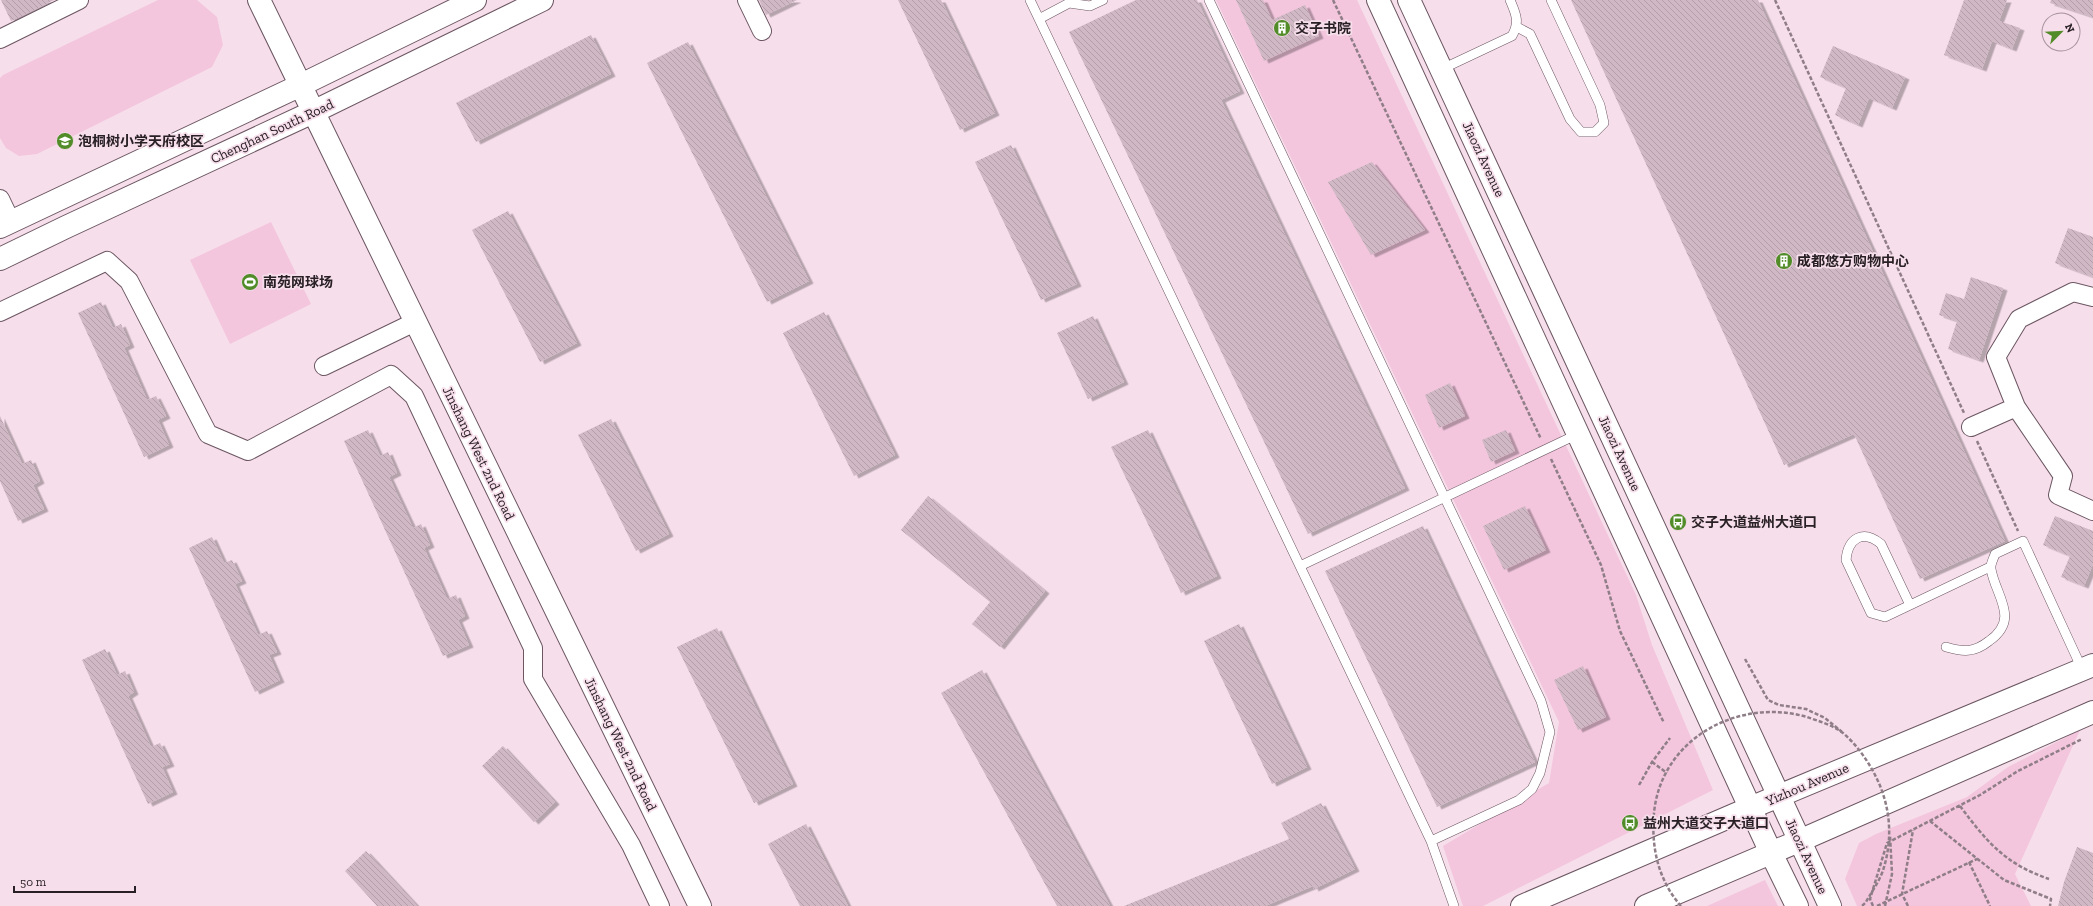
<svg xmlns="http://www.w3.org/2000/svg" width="2093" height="906" font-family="'Zilla Slab','Noto Sans SC',serif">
<defs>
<pattern id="building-back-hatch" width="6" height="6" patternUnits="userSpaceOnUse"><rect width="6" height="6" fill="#d0b8c5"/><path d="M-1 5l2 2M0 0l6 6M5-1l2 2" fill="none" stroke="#b39ea9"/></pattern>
<filter id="shadow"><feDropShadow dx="4.5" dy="2.5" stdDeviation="0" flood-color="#0004"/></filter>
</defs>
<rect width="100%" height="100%" fill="#f7deeb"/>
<!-- green -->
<path fill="#f3c6de" d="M 158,0 L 197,0 L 217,17 L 223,45 L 212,67 L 37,154 L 19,156 L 6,148 L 0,138 L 0,78 L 3,75 Z
M 1216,0 L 1357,0 L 1636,595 L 1652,645 L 1713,790 L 1483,906 L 1463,906 L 1443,846 L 1549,783 L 1559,722 Z
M 271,222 L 311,304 L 230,344 L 190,260 Z
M 2080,730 L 2015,874 L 2031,906 L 1857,906 L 1845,879 L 1859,843 L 1876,834 L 1967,797 L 2008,767 Z
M 1765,880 L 1778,906 L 1707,906 Z"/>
<!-- building -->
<path fill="url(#building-back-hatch)" filter="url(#shadow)" d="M 1,0 L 54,0 L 11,21 Z
M 759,0 L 797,0 L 766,15 Z
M 898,0 L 941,0 L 995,113 L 960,130 Z
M 1136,0 L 1197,0 L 1240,91 L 1221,100 L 1405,488 L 1308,534 L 1069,32 Z
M 1236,0 L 1263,0 L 1272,20 L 1305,5 L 1319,36 L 1264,61 Z
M 1571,0 L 1758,0 L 2005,541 L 1920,579 L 1854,434 L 1784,465 Z
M 1964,0 L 2007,0 L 1999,21 L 2020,28 L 2012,49 L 1992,41 L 1982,69 L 1944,55 Z
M 2051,0 L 2093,0 L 2093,17 L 2050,3 Z
M 591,35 L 611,74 L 476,142 L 456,103 Z
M 688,42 L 809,281 L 767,302 L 647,63 Z
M 1833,46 L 1905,77 L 1892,108 L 1869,98 L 1858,125 L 1835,115 L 1846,88 L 1820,77 Z
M 1011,145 L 1077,284 L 1041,300 L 975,162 Z
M 1372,162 L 1425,230 L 1371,255 L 1328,182 Z
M 508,211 L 577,343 L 540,362 L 472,230 Z
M 2068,228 L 2093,237 L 2093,277 L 2055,263 Z
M 1971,277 L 2003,288 L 1979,360 L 1948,349 L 1957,321 L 1939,315 L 1946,293 L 1964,299 Z
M 101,302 L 113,328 L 121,324 L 130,345 L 124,348 L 147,400 L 156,396 L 166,416 L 158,420 L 169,445 L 144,457 L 78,313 Z
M 824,312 L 895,455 L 854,476 L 783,333 Z
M 1093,316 L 1124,382 L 1088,399 L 1057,333 Z
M 1450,383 L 1465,416 L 1439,428 L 1425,395 Z
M 0,416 L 22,464 L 31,460 L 40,481 L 33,485 L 44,509 L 18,521 L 0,481 Z
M 611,419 L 669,534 L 636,551 L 578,435 Z
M 368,430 L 380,456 L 388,452 L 397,473 L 389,477 L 413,528 L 421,524 L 430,545 L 424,548 L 447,599 L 456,595 L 465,616 L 458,620 L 469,645 L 443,656 L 344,441 Z
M 1148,430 L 1217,576 L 1181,593 L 1111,447 Z
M 1506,430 L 1515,451 L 1491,462 L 1482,440 Z
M 928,496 L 1045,591 L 1000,647 L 972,624 L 990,602 L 901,530 Z
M 1525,506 L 1546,550 L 1504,570 L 1483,526 Z
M 2055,516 L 2093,531 L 2093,564 L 2084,586 L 2061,577 L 2070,556 L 2043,545 Z
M 1423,526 L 1535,762 L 1437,807 L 1325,571 Z
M 212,537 L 224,563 L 232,560 L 242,581 L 235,584 L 258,635 L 267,631 L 277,652 L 269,655 L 280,680 L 255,692 L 189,548 Z
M 1239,624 L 1307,767 L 1272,784 L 1204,641 Z
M 717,628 L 793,784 L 754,803 L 677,647 Z
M 105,649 L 117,675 L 125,671 L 134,692 L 128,696 L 151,747 L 160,743 L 170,764 L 162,767 L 173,792 L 148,804 L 82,660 Z
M 1583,666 L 1606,717 L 1578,730 L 1554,680 Z
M 982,670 L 1110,906 L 1057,906 L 941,693 Z
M 503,746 L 555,802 L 534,822 L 482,766 Z
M 1321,803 L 1355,869 L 1314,889 L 1313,886 L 1265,906 L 1124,906 L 1289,839 L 1281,823 Z
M 806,824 L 848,906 L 800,906 L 768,844 Z
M 2077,847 L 2093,853 L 2093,906 L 2058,906 L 2064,882 Z
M 366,851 L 417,906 L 377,906 L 345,871 Z"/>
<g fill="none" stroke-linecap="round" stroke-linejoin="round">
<!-- lane casing -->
<g stroke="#6b5661" stroke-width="10">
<path id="lane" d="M 1030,0 L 1431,841
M 1072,0 L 1069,3 L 1090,6 L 1103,0
M 1209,0 L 1541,701 L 1550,732 L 1540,773 L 1532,789 L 1519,800 L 1431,841 L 1454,906
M 1039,19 L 1069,3
M 1517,27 L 1530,34 L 1570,119 L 1581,132 L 1595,132 L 1604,123 L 1600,105 L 1551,0
M 1442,69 L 1512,36 C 1520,22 1516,14 1510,0
M 1300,566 L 1578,434
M 1910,605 L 1881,544 C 1863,529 1848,538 1846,560 L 1871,613 L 1885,617 L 1990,567
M 1946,647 C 1963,652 1974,653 1989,641 C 2021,619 1995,595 1991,569 C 1990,564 1994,558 1995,554 L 2023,541 L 2082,669"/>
</g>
<!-- street casing -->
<g stroke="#6b5661" stroke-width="20">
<path id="street" d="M 747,0 L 762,31
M 0,39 L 79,0
M 0,199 L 11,222
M 2093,297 L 2073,292 L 2019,319 L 1996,357 L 2016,407 L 2063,476 L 2058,495 L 2093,511
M 0,312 L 107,261 L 129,281 L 208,434 L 248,451 L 391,375 L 414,396 L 533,648 L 533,679 L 631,845 L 660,906
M 324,366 L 415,322
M 1971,427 L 2016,407"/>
</g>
<!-- secondary casing -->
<g stroke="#6b5661" stroke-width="24">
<path id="secondary" d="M 259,0 L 700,906
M 1378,0 L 1771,853 L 1797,906
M 1409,0 L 1830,906
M 0,227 L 301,85 L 475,0
M 0,259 L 66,227 L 313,112 L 542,0"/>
</g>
<!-- primary casing -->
<g stroke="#6b5661" stroke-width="24">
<path id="primary" d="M 1522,906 L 1750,808 L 2093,665
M 1646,906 L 1799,841 L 2093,712"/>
</g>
<!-- path -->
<path stroke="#8f7e87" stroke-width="2.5" stroke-dasharray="4 2" stroke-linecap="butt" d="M 1333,0 L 1541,439
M 1775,0 L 1964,413
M 1977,441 L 2018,531
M 1551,459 L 1601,565 L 1620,631 L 1664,723
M 1745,659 L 1768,700 L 1779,705 L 1806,709 L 1825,718 L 1842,732
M 1652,762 L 1667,773
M 1639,785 L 1652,762 L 1670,738
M 1960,806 C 1987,842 2005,864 2049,879
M 1930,821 L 2004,880 L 2051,899 L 2050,906
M 1969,862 L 1990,906
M 1873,906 L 1870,899 L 1887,843 L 1980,795 L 2018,771 L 2082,739
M 1877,906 L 1977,859
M 1908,906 L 1902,894 L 1913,830"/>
<!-- lane -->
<use href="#lane" stroke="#fff" stroke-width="9"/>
<!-- street -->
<use href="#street" stroke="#fff" stroke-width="18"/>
<!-- secondary -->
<use href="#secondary" stroke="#fff" stroke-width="22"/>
<!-- primary -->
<use href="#primary" stroke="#fff" stroke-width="22"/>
<!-- path-bridge -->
<path stroke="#8f7e87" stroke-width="2.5" stroke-dasharray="4 2" stroke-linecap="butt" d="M 1681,906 C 1658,880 1651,847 1654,813 C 1661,739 1738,697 1807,717 C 1818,721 1833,725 1843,733 C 1857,745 1869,762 1877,779 C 1890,806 1893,837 1884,867 C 1881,879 1872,891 1866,902 L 1862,906
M 1885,906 L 1892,874 L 1890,835"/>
</g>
<!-- icons -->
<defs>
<g id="building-disc" transform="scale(0.9)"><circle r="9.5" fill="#518c29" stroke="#f7deeb"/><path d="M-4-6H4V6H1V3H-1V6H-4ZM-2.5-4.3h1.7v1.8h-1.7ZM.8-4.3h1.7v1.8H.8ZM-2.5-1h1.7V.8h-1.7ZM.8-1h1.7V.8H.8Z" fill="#fff"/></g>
<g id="school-disc" transform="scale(0.9)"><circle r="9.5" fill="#518c29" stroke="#f7deeb"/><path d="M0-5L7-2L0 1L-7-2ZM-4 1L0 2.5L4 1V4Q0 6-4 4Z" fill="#fff"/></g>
<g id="stadium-disc" transform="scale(0.9)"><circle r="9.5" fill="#518c29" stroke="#f7deeb"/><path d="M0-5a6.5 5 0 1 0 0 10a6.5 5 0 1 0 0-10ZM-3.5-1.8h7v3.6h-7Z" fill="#fff"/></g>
<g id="bus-disc" transform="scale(0.9)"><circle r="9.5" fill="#518c29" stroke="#f7deeb"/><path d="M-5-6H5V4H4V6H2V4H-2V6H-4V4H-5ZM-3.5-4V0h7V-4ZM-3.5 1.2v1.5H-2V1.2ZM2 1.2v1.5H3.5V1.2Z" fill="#fff"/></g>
</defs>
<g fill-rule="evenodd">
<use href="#building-disc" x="1282" y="28"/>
<use href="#school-disc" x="65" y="141"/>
<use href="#building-disc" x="1784" y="261"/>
<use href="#stadium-disc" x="250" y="282"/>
<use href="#bus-disc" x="1678" y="522"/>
<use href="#bus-disc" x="1630" y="823"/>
</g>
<g text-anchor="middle" stroke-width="3.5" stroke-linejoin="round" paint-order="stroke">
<!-- poi labels -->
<g font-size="14" font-weight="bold" fill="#282024" stroke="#f7deeb" text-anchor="start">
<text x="1295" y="33">交子书院</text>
<text x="78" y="146">泡桐树小学天府校区</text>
<text x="1797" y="266">成都悠方购物中心</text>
<text x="263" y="287">南苑网球场</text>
<text x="1691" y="527">交子大道益州大道口</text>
<text x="1643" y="828">益州大道交子大道口</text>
</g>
<!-- street labels -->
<g font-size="14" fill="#282024" stroke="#f7deeb">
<text transform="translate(272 131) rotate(-25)" y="5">Chenghan South Road</text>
<text transform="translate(1484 159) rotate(65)" y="5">Jiaozi Avenue</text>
<text transform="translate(479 453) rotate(64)" y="5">Jinshang West 2nd Road</text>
<text transform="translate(1620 453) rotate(65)" y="5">Jiaozi Avenue</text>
<text transform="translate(621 744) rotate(64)" y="5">Jinshang West 2nd Road</text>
<text transform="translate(1807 784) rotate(-23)" y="5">Yizhou Avenue</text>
<text transform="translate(1807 856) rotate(65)" y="5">Jiaozi Avenue</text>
</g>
</g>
<!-- north arrow -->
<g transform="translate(2061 32) rotate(66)"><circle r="19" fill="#f7deeb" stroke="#a4929b"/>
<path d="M0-3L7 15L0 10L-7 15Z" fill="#518c29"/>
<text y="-6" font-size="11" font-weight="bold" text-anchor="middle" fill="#282024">N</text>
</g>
<!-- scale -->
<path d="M14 886v6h121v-6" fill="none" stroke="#282024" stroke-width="2"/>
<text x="20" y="886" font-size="12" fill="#282024" stroke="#f7deeb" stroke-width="3" paint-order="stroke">50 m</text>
</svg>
